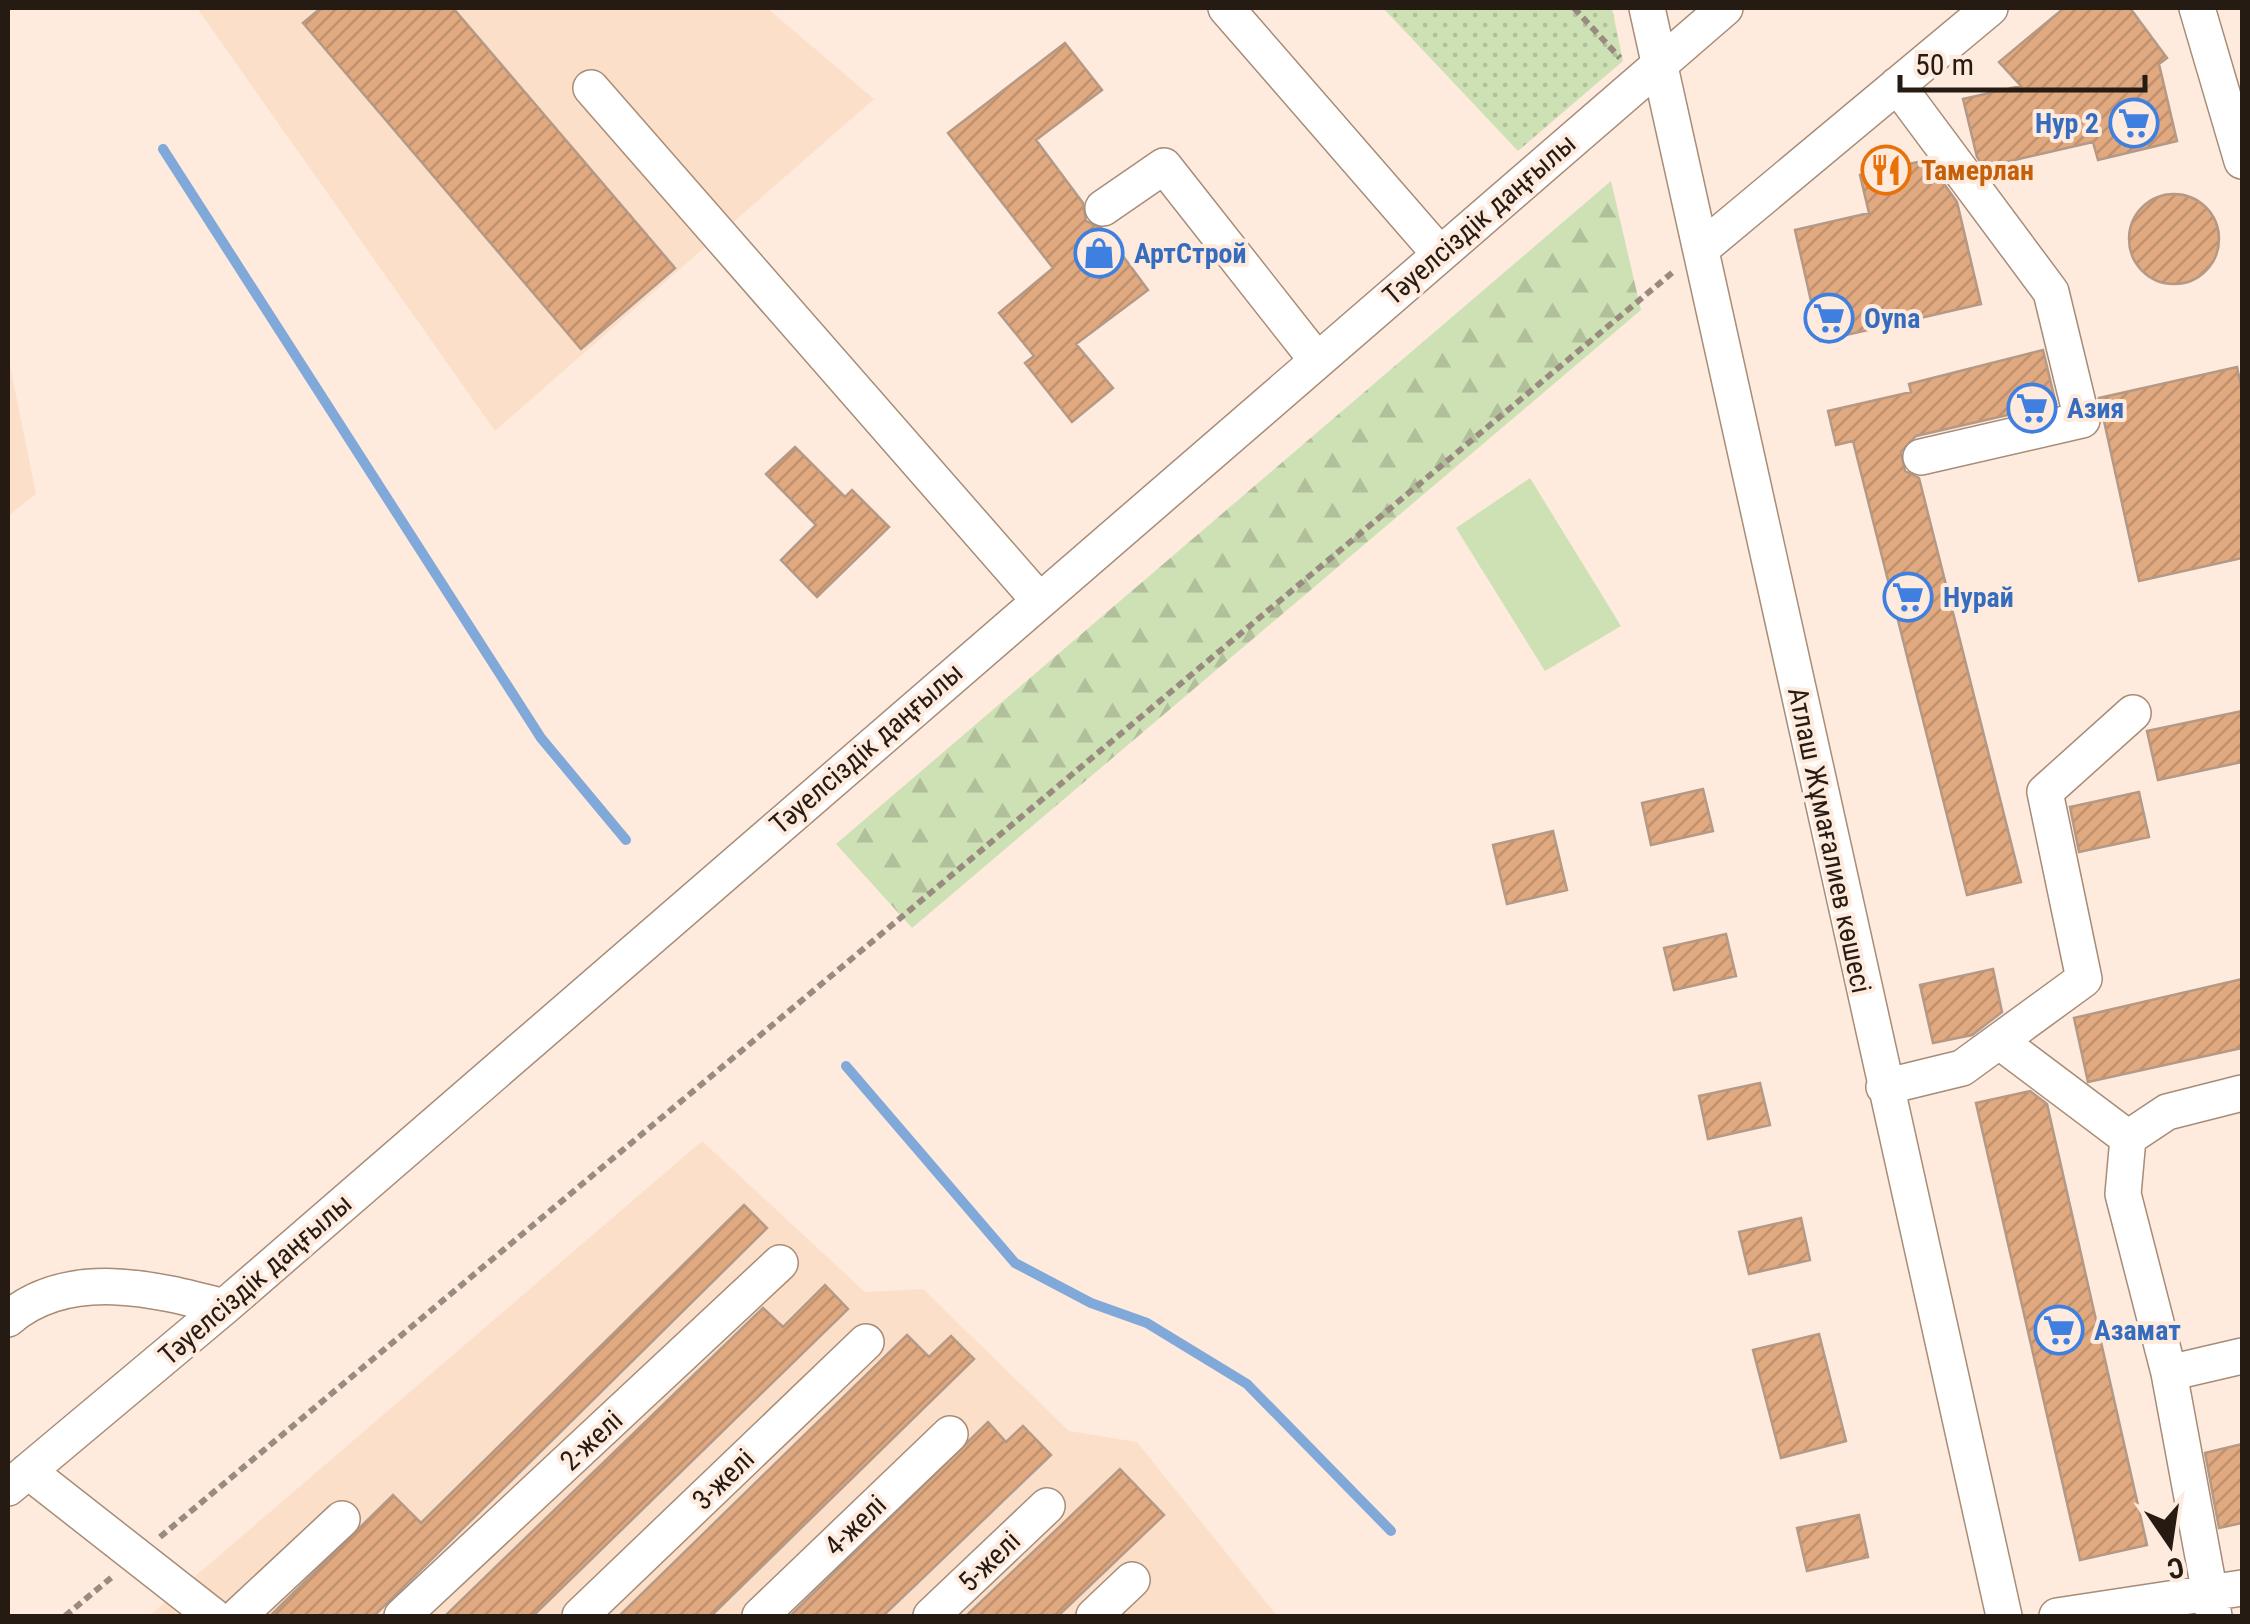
<svg xmlns="http://www.w3.org/2000/svg" width="2250" height="1624" font-family="'Roboto Condensed',sans-serif">
<defs>
<pattern id="grass-dots" width="8" height="8" patternUnits="userSpaceOnUse" patternTransform="scale(2.5)"><rect width="8" height="8" fill="#cee1b5"/><path d="M2 2h.1M6 6h.1" fill="none" stroke="#b1c09b" stroke-width="1.8" stroke-linecap="round"/></pattern>
<pattern id="forest-firs" width="22" height="20" patternUnits="userSpaceOnUse" patternTransform="scale(2.5)"><rect width="22" height="20" fill="#cee1b5"/><path d="M5 1l3.5 6h-7zM16 11l3.5 6h-7z" fill="#b1c09b"/></pattern>
<pattern id="building-hatch" width="6" height="6" patternUnits="userSpaceOnUse" patternTransform="scale(2.5)"><rect width="6" height="6" fill="#e0a980"/><path d="M-1 1l2-2M0 6l6-6M5 7l2-2" fill="none" stroke="#c0916e"/></pattern>
</defs>
<rect width="100%" height="100%" fill="#feebde"/>
<!-- built -->
<path fill="#fcdfc9" d="M 197,8 L 767,8 L 874,99 L 495,431 Z
M 8,356 L 36,494 L 8,516 Z
M 702,1141 L 865,1292 L 923,1289 L 1069,1431 L 1137,1442 L 1277,1616 L 149,1616 Z"/>
<!-- grass -->
<path fill="url(#grass-dots)" d="M 1383,8 L 1612,8 L 1623,61 L 1518,151 Z"/>
<!-- forest -->
<path fill="url(#forest-firs)" d="M 1611,181 L 1641,310 L 912,928 L 836,844 Z"/>
<!-- pitch -->
<path fill="#cee1b5" d="M 1530,478 L 1621,626 L 1545,671 L 1456,528 Z"/>
<g fill="none" stroke-linecap="round" stroke-linejoin="round">
<!-- stream -->
<path stroke="#80a9da" stroke-width="10" d="M 163,149 L 541,738 L 626,840
M 846,1066 L 1015,1263 L 1091,1303 L 1147,1323 L 1247,1384 L 1391,1531"/>
</g>
<!-- building -->
<path fill="url(#building-hatch)" stroke="#b59984" stroke-width="2.5" d="M 321,8 L 453,8 L 675,268 L 581,349 L 303,23 Z
M 2064,8 L 2130,8 L 2167,58 L 2159,64 L 2177,141 L 2098,160 L 2093,142 L 1984,167 L 1977,157 L 1963,99 L 2021,86 L 1999,62 Z
M 1065,43 L 1102,90 L 1036,140 L 1083,203 L 1086,221 L 1103,229 L 1148,290 L 1076,344 L 1113,388 L 1072,422 L 1025,363 L 1034,356 L 999,313 L 1053,268 L 948,133 Z
M 1927,160 L 1957,202 L 1981,304 L 1820,341 L 1795,230 L 1869,213 L 1860,175 Z
M2129 239a45 45 0 1 1 90 0a45 45 0 1 1-90 0Z
M 2043,350 L 2056,404 L 1916,436 L 1901,452 L 1905,471 L 1919,478 L 2021,882 L 1967,895 L 1853,441 L 1836,445 L 1828,411 L 1911,392 L 1909,384 Z
M 2237,367 L 2242,391 L 2242,558 L 2139,581 L 2099,398 Z
M 795,447 L 845,497 L 852,490 L 889,527 L 817,597 L 781,560 L 816,525 L 766,474 Z
M 2242,711 L 2242,762 L 2158,780 L 2147,731 Z
M 1703,789 L 1713,831 L 1651,845 L 1642,803 Z
M 2139,792 L 2149,837 L 2079,852 L 2070,807 Z
M 1553,831 L 1567,890 L 1507,904 L 1493,845 Z
M 1726,934 L 1736,976 L 1674,990 L 1664,948 Z
M 1993,969 L 2002,1012 L 1972,1035 L 1933,1043 L 1920,985 Z
M 2242,979 L 2242,1048 L 2088,1082 L 2074,1018 Z
M 1760,1083 L 1770,1125 L 1708,1139 L 1699,1096 Z
M 2030,1091 L 2047,1104 L 2147,1545 L 2080,1560 L 1976,1103 Z
M 744,1205 L 767,1228 L 374,1616 L 270,1616 L 393,1495 L 421,1523 Z
M 1801,1218 L 1810,1260 L 1749,1274 L 1739,1232 Z
M 825,1285 L 848,1309 L 533,1616 L 445,1616 L 763,1308 L 783,1327 Z
M 1819,1334 L 1846,1441 L 1781,1458 L 1753,1350 Z
M 907,1335 L 929,1357 L 951,1336 L 974,1359 L 711,1616 L 619,1616 Z
M 988,1422 L 1006,1442 L 1023,1426 L 1051,1455 L 883,1616 L 790,1616 Z
M 2242,1444 L 2242,1523 L 2219,1528 L 2205,1453 Z
M 1120,1469 L 1164,1515 L 1058,1616 L 966,1616 Z
M 1859,1515 L 1868,1557 L 1807,1571 L 1797,1528 Z"/>
<g fill="none" stroke-linecap="round" stroke-linejoin="round">
<!-- minor casing -->
<g stroke="#a78c77" stroke-width="38">
<path id="minor" d="M 1226,8 L 1439,253
M 1647,8 L 2004,1616
M 2197,8 L 2242,161
M 1897,85 L 2051,292 L 2082,420 L 1921,457
M 591,88 L 1038,599
M 1103,208 L 1164,166 L 1316,359
M 1701,249 L 1990,8
M 1999,1041 L 2128,1138
M 1884,1087 L 1962,1068 L 2084,979 L 2045,792 L 2133,713
M 2242,1093 L 2167,1112 L 2128,1138 L 2123,1194 L 2169,1373 L 2242,1356
M 8,1319 C 68,1267 156,1289 224,1307
M 2169,1373 L 2214,1616
M 28,1471 L 213,1616
M 8,1488 L 224,1307 L 1725,8
M 238,1616 L 342,1519
M 402,1616 L 780,1263
M 580,1616 L 866,1342
M 760,1616 L 950,1434
M 931,1616 L 1047,1506
M 1094,1616 L 1132,1580
M 2057,1616 L 2242,1588"/>
</g>
<!-- path -->
<path stroke="#9a8b80" stroke-width="6" stroke-dasharray="8 5" stroke-linecap="butt" d="M 1574,8 L 1620,58
M 160,1537 L 1673,272
M 65,1616 L 112,1577"/>
<!-- minor -->
<use href="#minor" stroke="#fff" stroke-width="35"/>
</g>
<!-- icons -->
<defs>
<g id="supermarket-ring" transform="scale(2.5)"><circle r="9.5" fill="#feebde" stroke="#3f7fe0" stroke-width="1.5"/><path d="M-6-5.5h2.5l.6 2H6L4.5 2H-2.5L-4.4-4H-6ZM-1.5 3.2a1.3 1.3 0 1 0 .1 0ZM3 3.2a1.3 1.3 0 1 0 .1 0Z" fill="#3f7fe0"/></g>
<g id="restaurant-ring" transform="scale(2.5)"><circle r="9.5" fill="#feebde" stroke="#e8710a" stroke-width="1.5"/><path d="M-5-6h1v4h1v-4h1v4h1v-4h1v5L-1.5 .5V6h-2V.5L-5-1ZM5-6V6H3V1.5H1.5Q1.5-4 5-6Z" fill="#e8710a"/></g>
<g id="shop-ring" transform="scale(2.5)"><circle r="9.5" fill="#feebde" stroke="#3f7fe0" stroke-width="1.5"/><path d="M-5-2.5h2.3a2.7 3.5 0 0 1 5.4 0H5L5.5 6h-11ZM-1.5-2.5h3a1.5 2.3 0 0 0-3 0Z" fill="#3f7fe0"/></g>
</defs>
<g fill-rule="evenodd">
<use href="#supermarket-ring" x="2134" y="123"/>
<use href="#restaurant-ring" x="1886" y="170"/>
<use href="#shop-ring" x="1099" y="253"/>
<use href="#supermarket-ring" x="1829" y="318"/>
<use href="#supermarket-ring" x="2032" y="408"/>
<use href="#supermarket-ring" x="1908" y="597"/>
<use href="#supermarket-ring" x="2059" y="1330"/>
</g>
<g text-anchor="middle" stroke-width="8" stroke-linejoin="round" paint-order="stroke">
<!-- shop labels -->
<g font-size="28" font-weight="bold" fill="#366cbe" stroke="#feebde" text-anchor="start">
<text x="2099" y="133" text-anchor="end">Нур 2</text>
<text x="1134" y="263">АртСтрой</text>
<text x="1864" y="328">Oyna</text>
<text x="2067" y="418">Азия</text>
<text x="1943" y="607">Нурай</text>
<text x="2094" y="1340">Азамат</text>
</g>
<!-- food labels -->
<g font-size="28" font-weight="bold" fill="#c56008" stroke="#feebde" text-anchor="start">
<text x="1921" y="180">Тамерлан</text>
</g>
<!-- street labels -->
<g font-size="28" fill="#261b13" stroke="#feebde">
<text transform="translate(1479 219) rotate(-41)" y="10">Тәуелсіздік даңғылы</text>
<text transform="translate(866 748) rotate(-41)" y="10">Тәуелсіздік даңғылы</text>
<text transform="translate(1830 840) rotate(78)" y="10">Атлаш Жұмағалиев көшесі</text>
<text transform="translate(255 1279) rotate(-41)" y="10">Тәуелсіздік даңғылы</text>
<text transform="translate(591 1440) rotate(-43)" y="10">2-желі</text>
<text transform="translate(723 1479) rotate(-44)" y="10">3-желі</text>
<text transform="translate(855 1525) rotate(-44)" y="10">4-желі</text>
<text transform="translate(989 1561) rotate(-44)" y="10">5-желі</text>
</g>
</g>
<!-- border -->
<rect width="2250" height="1624" fill="none" stroke="#261b13" stroke-width="20"/>
<!-- north arrow -->
<g transform="translate(2170 1544) rotate(167)" stroke="#feebde" stroke-width="8" paint-order="stroke">
<path d="M0-8L18 38L0 25L-18 38Z" fill="#261b13"/>
<text y="-15" font-size="28" font-weight="bold" text-anchor="middle" fill="#261b13">С</text>
</g>
<!-- scale -->
<path d="M1900 75v15h245v-15" fill="none" stroke="#261b13" stroke-width="5"/>
<text x="1915" y="75" font-size="30" fill="#261b13" stroke="#feebde" stroke-width="8" paint-order="stroke">50 m</text>
</svg>
